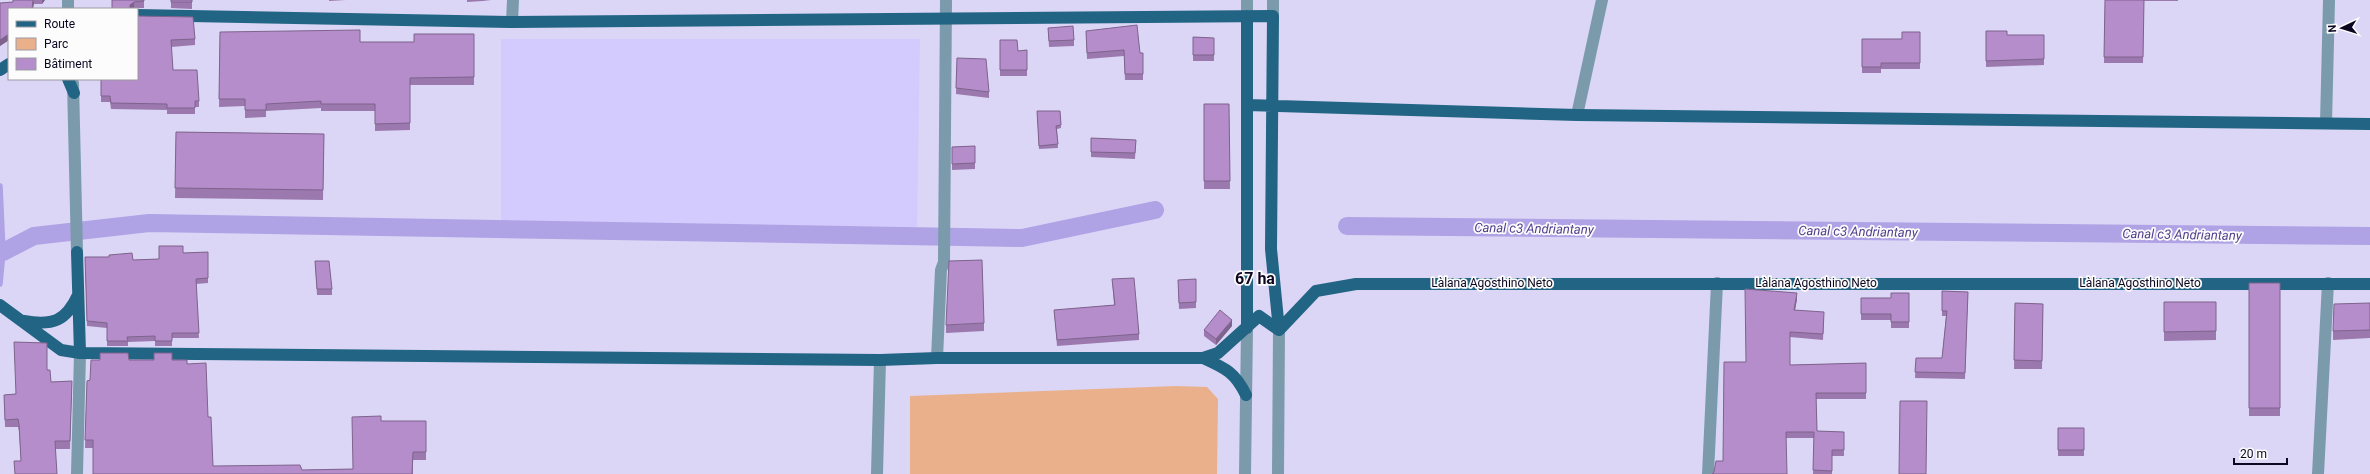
<svg xmlns="http://www.w3.org/2000/svg" width="2370" height="474" font-family="Roboto,sans-serif">
<rect width="100%" height="100%" fill="#dbd6f6"/>
<!-- built -->
<path fill="#d3cafe" d="M 501,39 L 920,39 L 917,227 L 501,221 Z"/>
<!-- green -->
<path fill="#eab08c" d="M 1176,386 L 1207,387 L 1218,399 L 1217,474 L 910,474 L 910,396 Z"/>
<g fill="none" stroke-linecap="round" stroke-linejoin="round">
<!-- stream -->
<path stroke="#afa2e5" stroke-width="5.5" d="M 0,186 L 3,252 L 0,284"/>
<!-- canal -->
<path stroke="#afa2e5" stroke-width="18" d="M 1347,226 L 2370,236
M 3,252 L 34,236 L 149,223 L 1022,238 L 1155,210"/>
<!-- minor -->
<path stroke="#7b9bac" stroke-width="12" d="M 1247,0 L 1247,16
M 1273,0 L 1273,16
M 68,9 L 68,0
M 512,22 L 513,0
M 73,83 L 77,252
M 1577,115 L 1602,0
M 2326,123 L 2329,0
M 937,358 L 941,270 L 944,262 L 946,0
M 77,474 L 80,353
M 877,474 L 880,360
M 1245,474 L 1247,328
M 1278,474 L 1279,330
M 1708,474 L 1717,283
M 2318,474 L 2328,283"/>
<!-- major -->
<path stroke="#226483" stroke-width="12" d="M 137,15 L 512,22 L 1273,16 L 1271,249 L 1279,330
M 0,70 L 9,64
M 68,79 L 74,93
M 1248,105 L 1577,115 L 2370,124
M 77,252 L 80,353
M 0,305 L 61,350 L 80,353 L 880,360 L 937,358 L 1203,358 L 1218,353 L 1259,316 L 1279,330
M 24,321 C 53,326 66,321 78,295
M 1247,328 L 1247,16
M 1279,330 L 1316,291 L 1356,284 L 2370,284
M 1203,358 C 1225,368 1235,372 1246,395"/>
</g>
<!-- wall -->
<path fill="#9b79ae" d="M 13,0 L 45,0 L 42,4 L 34,4 L 9,9 L 9,40 L 0,46 L 0,3 L 13,2 Z
M 112,0 L 144,0 L 144,8 L 134,8 Z
M 171,0 L 192,0 L 192,9 L 171,8 Z
M 329,0 L 346,0 L 329,1 Z
M 467,0 L 491,0 L 483,1 L 467,2 Z
M 2105,0 L 2178,0 L 2178,1 L 2144,1 L 2143,63 L 2104,63 Z
M 137,16 L 195,39 L 195,45 L 171,47 L 173,70 L 199,101 L 199,107 L 195,107 L 195,114 L 167,114 L 167,110 L 111,109 L 110,102 L 101,102 L 101,79 Z
M 1048,28 L 1074,40 L 1074,46 L 1049,47 Z
M 1086,31 L 1140,53 L 1143,53 L 1143,80 L 1125,80 L 1124,56 L 1087,59 Z
M 1986,31 L 2007,35 L 2044,35 L 2044,65 L 1986,67 Z
M 220,32 L 360,42 L 414,42 L 474,34 L 474,85 L 410,85 L 410,130 L 375,131 L 375,111 L 321,111 L 321,108 L 266,111 L 266,117 L 245,118 L 245,106 L 219,107 Z
M 1920,32 L 1920,69 L 1881,69 L 1881,73 L 1862,73 L 1862,39 L 1902,39 Z
M 1193,37 L 1214,38 L 1214,61 L 1193,61 Z
M 1000,40 L 1018,51 L 1027,50 L 1027,76 L 1000,76 Z
M 957,58 L 989,92 L 989,98 L 956,94 Z
M 1204,104 L 1229,104 L 1230,189 L 1204,189 Z
M 1037,111 L 1060,111 L 1061,128 L 1057,129 L 1058,148 L 1039,149 Z
M 176,132 L 324,134 L 323,200 L 175,198 Z
M 1091,138 L 1136,140 L 1135,159 L 1091,157 Z
M 975,146 L 975,169 L 952,170 L 952,147 Z
M 208,252 L 208,283 L 196,284 L 199,338 L 172,338 L 172,346 L 155,346 L 155,341 L 128,342 L 128,346 L 107,346 L 107,328 L 87,326 L 85,257 L 133,260 L 159,259 L 183,253 Z
M 315,261 L 332,289 L 332,295 L 317,295 Z
M 1112,279 L 1139,334 L 1139,340 L 1057,346 L 1054,310 L 1114,305 Z
M 1196,279 L 1196,308 L 1179,309 L 1178,280 Z
M 2249,283 L 2280,283 L 2280,416 L 2249,416 Z
M 1942,291 L 1968,292 L 1965,379 L 1915,378 L 1916,358 L 1942,358 L 1946,316 L 1942,316 Z
M 1909,293 L 1909,328 L 1891,328 L 1891,320 L 1861,320 L 1861,298 L 1891,298 Z
M 1797,299 L 1795,310 L 1824,317 L 1823,340 L 1790,337 L 1790,365 L 1866,363 L 1866,399 L 1816,399 L 1817,431 L 1844,432 L 1844,456 L 1832,456 L 1832,474 L 1813,474 L 1814,438 L 1786,438 L 1714,472 L 1723,461 L 1746,362 Z
M 2164,302 L 2216,302 L 2216,340 L 2164,341 Z
M 2015,303 L 2043,304 L 2042,369 L 2014,369 Z
M 2370,303 L 2370,338 L 2333,340 L 2333,331 Z
M 984,323 L 984,331 L 946,333 L 946,325 Z
M 1232,326 L 1216,345 L 1204,336 L 1204,330 Z
M 100,360 L 172,360 L 187,364 L 208,417 L 213,466 L 302,470 L 353,469 L 381,421 L 426,421 L 426,460 L 413,460 L 413,474 L 93,474 L 93,448 L 85,448 L 87,381 L 90,380 Z
M 47,370 L 51,382 L 72,381 L 70,449 L 55,449 L 57,474 L 15,474 L 14,461 L 21,461 L 19,431 L 18,427 L 5,427 L 4,395 L 15,394 Z
M 2058,428 L 2084,428 L 2084,456 L 2058,456 Z"/>
<!-- shaded-wall -->
<path fill="#7e638d" d="M 33,0 L 34,4 L 33,9 L 32,9 Z
M 42,0 L 45,0 L 42,4 Z
M 134,2 L 134,8 L 133,9 L 130,9 L 130,5 Z
M 9,34 L 9,40 L 0,46 L 0,40 Z
M 1797,293 L 1797,299 L 1794,315 L 1794,310 Z
M 1232,320 L 1232,326 L 1216,345 L 1216,339 Z"/>
<!-- building -->
<path fill="#b48dca" stroke="#7e638d" d="M 13,0 L 33,0 L 32,9 L 9,9 L 9,34 L 0,40 L 0,3 L 13,2 Z
M 112,0 L 144,0 L 144,1 L 134,2 L 130,5 L 130,9 L 112,9 Z
M 171,0 L 192,0 L 192,2 L 171,2 Z
M 2105,0 L 2144,0 L 2143,57 L 2104,57 Z
M 137,16 L 193,17 L 195,39 L 171,40 L 173,70 L 197,70 L 199,101 L 195,101 L 195,108 L 167,108 L 167,104 L 111,103 L 110,96 L 101,96 L 101,79 L 137,79 Z
M 1137,25 L 1140,53 L 1143,53 L 1143,74 L 1125,74 L 1124,50 L 1087,53 L 1086,31 Z
M 1073,26 L 1074,40 L 1049,41 L 1048,28 Z
M 360,30 L 360,42 L 414,42 L 414,34 L 474,34 L 474,77 L 410,78 L 410,123 L 375,124 L 375,104 L 321,104 L 321,101 L 266,104 L 266,110 L 245,110 L 245,99 L 219,99 L 220,32 Z
M 1986,31 L 2007,31 L 2007,35 L 2044,35 L 2044,59 L 1986,61 Z
M 1902,32 L 1920,32 L 1920,63 L 1881,63 L 1881,67 L 1862,67 L 1862,39 L 1902,39 Z
M 1193,37 L 1214,38 L 1214,55 L 1193,55 Z
M 1000,40 L 1017,40 L 1018,51 L 1027,50 L 1027,70 L 1000,70 Z
M 957,58 L 986,59 L 989,92 L 956,88 Z
M 1204,104 L 1229,104 L 1230,181 L 1204,181 Z
M 1037,111 L 1060,111 L 1061,125 L 1056,126 L 1058,144 L 1039,146 Z
M 176,132 L 324,134 L 323,190 L 175,188 Z
M 1091,138 L 1136,140 L 1135,153 L 1091,152 Z
M 975,146 L 975,163 L 952,164 L 952,147 Z
M 159,246 L 183,246 L 183,253 L 208,252 L 208,278 L 196,279 L 199,333 L 172,333 L 172,341 L 155,341 L 155,336 L 127,337 L 128,341 L 107,341 L 107,323 L 87,321 L 85,257 L 109,257 L 109,255 L 132,253 L 133,260 L 159,259 Z
M 982,260 L 984,323 L 946,325 L 949,261 Z
M 315,261 L 329,261 L 332,289 L 317,289 Z
M 1134,278 L 1139,334 L 1057,340 L 1054,310 L 1115,305 L 1112,279 Z
M 1196,279 L 1196,302 L 1179,303 L 1178,280 Z
M 2249,283 L 2280,283 L 2280,408 L 2249,408 Z
M 1745,289 L 1797,293 L 1794,310 L 1824,312 L 1823,334 L 1790,332 L 1790,365 L 1866,363 L 1866,393 L 1816,393 L 1817,431 L 1844,432 L 1844,450 L 1832,450 L 1832,471 L 1813,470 L 1814,432 L 1786,432 L 1787,474 L 1712,474 L 1714,472 L 1716,461 L 1723,461 L 1724,362 L 1746,362 Z
M 1942,291 L 1968,292 L 1965,373 L 1915,372 L 1916,358 L 1942,358 L 1947,311 L 1942,311 Z
M 1891,293 L 1909,293 L 1909,322 L 1891,322 L 1891,314 L 1861,314 L 1861,298 L 1891,298 Z
M 2164,302 L 2216,302 L 2216,331 L 2164,332 Z
M 2015,303 L 2043,304 L 2042,361 L 2014,360 Z
M 2370,303 L 2370,330 L 2333,331 L 2334,304 Z
M 1220,310 L 1232,320 L 1216,339 L 1204,330 Z
M 14,342 L 47,343 L 47,370 L 50,370 L 51,382 L 72,381 L 70,441 L 55,441 L 57,474 L 15,474 L 14,461 L 21,461 L 19,424 L 18,419 L 5,420 L 4,395 L 16,394 Z
M 100,353 L 128,353 L 129,360 L 154,360 L 154,353 L 172,353 L 172,360 L 187,360 L 187,364 L 206,363 L 208,417 L 211,417 L 213,466 L 300,465 L 302,470 L 353,469 L 352,417 L 381,416 L 381,421 L 426,421 L 426,452 L 413,452 L 412,474 L 93,474 L 93,440 L 85,440 L 87,381 L 90,380 L 91,360 L 100,360 Z
M 1900,401 L 1927,401 L 1926,474 L 1899,474 Z
M 2058,428 L 2084,428 L 2084,450 L 2058,450 Z"/>
<g text-anchor="middle" stroke-width="3.5" stroke-linejoin="round" paint-order="stroke">
<!-- street labels -->
<g font-size="12" fill="#0d0620" stroke="#fcfcfc">
<text x="1492" y="287">Làlana Agosthino Neto</text>
<text x="1816" y="287">Làlana Agosthino Neto</text>
<text x="2140" y="287">Làlana Agosthino Neto</text>
</g>
<!-- water labels -->
<g font-size="13" font-style="italic" fill="#523d8c" stroke="#fcfcfc">
<text transform="translate(1534 228) rotate(1)" y="5">Canal c3 Andriantany</text>
<text transform="translate(1858 231) rotate(1)" y="5">Canal c3 Andriantany</text>
<text transform="translate(2182 234) rotate(1)" y="5">Canal c3 Andriantany</text>
</g>
<!-- district labels -->
<g font-size="16" font-weight="bold" fill="#0d0620" stroke="#fcfcfc">
<text x="1255" y="284">67 ha</text>
</g>
</g>
<!-- legend -->
<rect x="8" y="8" width="130" height="72" fill="#fcfcfc" stroke="#9c9aa4"/>
<rect x="16" y="21" width="20" height="6" fill="#226483" stroke="#9c9aa4"/>
<text x="44" y="28" font-size="12" fill="#0d0620">Route</text>
<rect x="16" y="38" width="20" height="12" fill="#eab08c" stroke="#9c9aa4"/>
<text x="44" y="48" font-size="12" fill="#0d0620">Parc</text>
<rect x="16" y="58" width="20" height="12" fill="#b48dca" stroke="#9c9aa4"/>
<text x="44" y="68" font-size="12" fill="#0d0620">Bâtiment</text>
<!-- north arrow -->
<g transform="translate(2342 28) rotate(266)" stroke="#fcfcfc" stroke-width="3" paint-order="stroke">
<path d="M0-3L7 15L0 10L-7 15Z" fill="#0d0620"/>
<text y="-6" font-size="11" font-weight="bold" text-anchor="middle" fill="#0d0620">N</text>
</g>
<!-- scale -->
<path d="M2234 458v6h53v-6" fill="none" stroke="#0d0620" stroke-width="2"/>
<text x="2240" y="458" font-size="12" fill="#0d0620" stroke="#fcfcfc" stroke-width="3" paint-order="stroke">20 m</text>
</svg>
